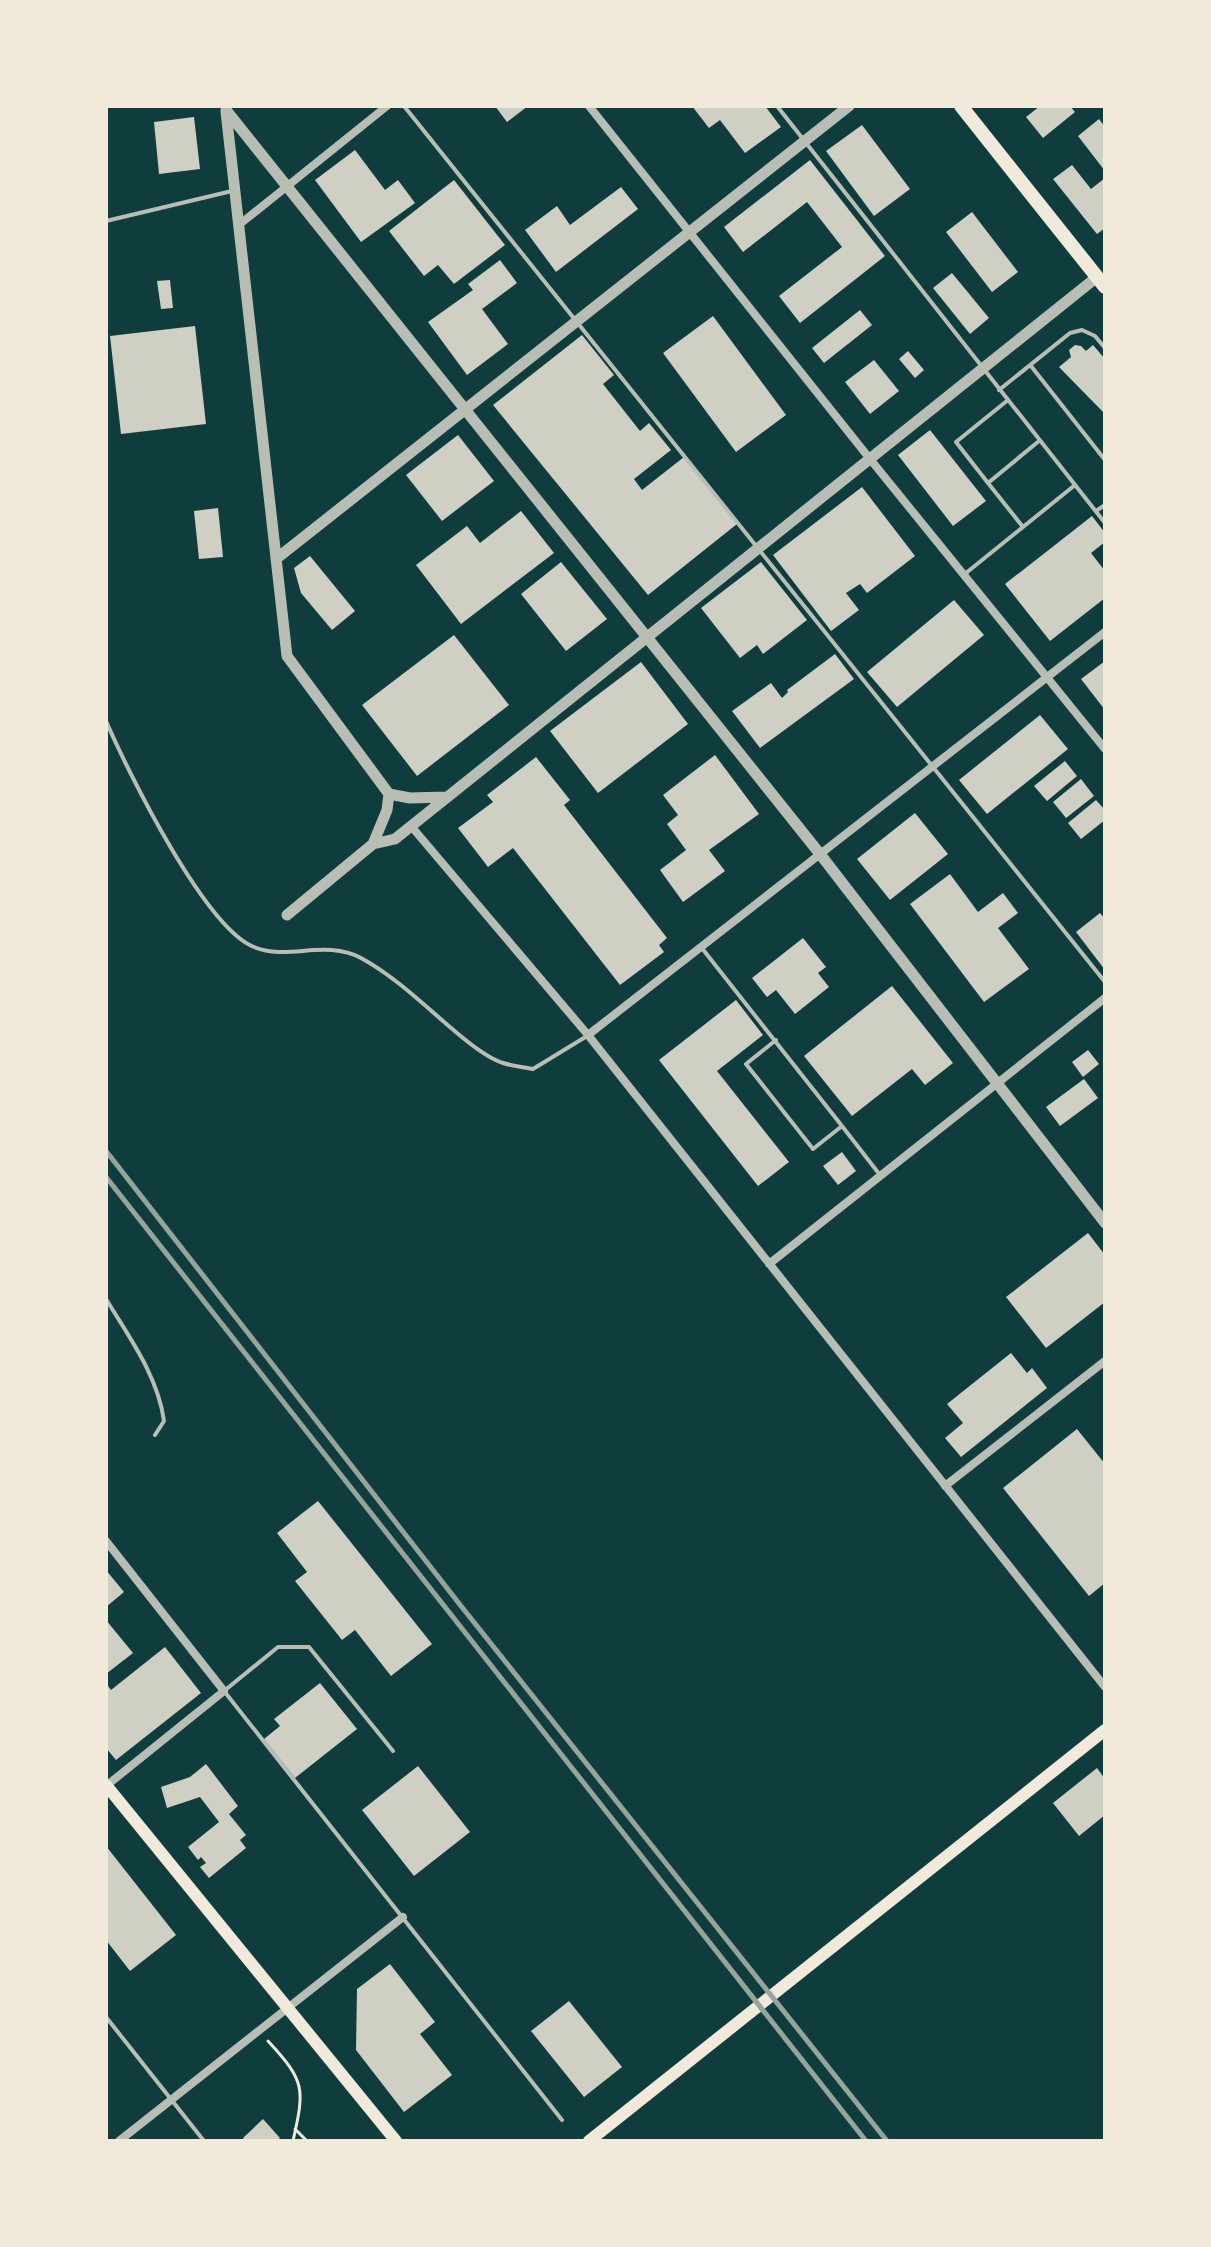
<svg xmlns="http://www.w3.org/2000/svg" width="1211" height="2247" font-family="Rubik,sans-serif">
<rect width="100%" height="100%" fill="#0f3d3e"/>
<!-- building -->
<path fill="#cfcfc3" d="M 495,106 L 528,106 L 507,122 Z
M 692,106 L 765,106 L 781,127 L 745,153 L 720,120 L 709,128 Z
M 1040,106 L 1070,106 L 1075,112 L 1043,138 L 1026,117 Z
M 194,117 L 200,169 L 159,174 L 154,122 Z
M 1099,119 L 1105,127 L 1105,171 L 1078,136 Z
M 862,125 L 910,189 L 874,216 L 826,151 Z
M 355,150 L 385,190 L 398,180 L 415,203 L 361,242 L 315,180 Z
M 810,160 L 885,256 L 800,323 L 779,296 L 842,247 L 807,202 L 743,252 L 724,227 Z
M 1072,165 L 1091,189 L 1105,178 L 1105,228 L 1097,234 L 1053,179 Z
M 454,180 L 505,245 L 454,284 L 438,265 L 424,276 L 389,231 Z
M 621,187 L 638,209 L 556,272 L 525,230 L 557,206 L 570,225 Z
M 972,212 L 1018,272 L 992,292 L 946,232 Z
M 500,260 L 517,283 L 482,309 L 508,344 L 467,375 L 428,322 L 473,290 L 468,284 Z
M 952,273 L 989,318 L 970,334 L 933,288 Z
M 170,280 L 173,308 L 161,309 L 157,281 Z
M 860,310 L 872,325 L 824,363 L 812,348 Z
M 713,316 L 786,415 L 736,452 L 663,353 Z
M 195,326 L 206,424 L 121,434 L 110,336 Z
M 582,335 L 614,375 L 603,384 L 640,431 L 649,423 L 671,450 L 634,479 L 642,490 L 684,457 L 737,524 L 648,595 L 493,405 Z
M 1075,345 L 1081,346 L 1086,351 L 1093,345 L 1105,359 L 1105,414 L 1059,367 L 1071,357 L 1069,350 Z
M 908,351 L 924,370 L 915,378 L 899,359 Z
M 874,360 L 899,391 L 870,414 L 845,382 Z
M 930,430 L 986,501 L 953,526 L 898,455 Z
M 458,435 L 494,481 L 442,521 L 406,475 Z
M 862,487 L 915,556 L 867,593 L 860,584 L 846,593 L 859,610 L 831,631 L 773,555 Z
M 218,508 L 223,557 L 199,559 L 194,511 Z
M 521,511 L 554,553 L 461,624 L 416,565 L 467,526 L 480,543 Z
M 1092,516 L 1105,533 L 1105,542 L 1091,553 L 1105,571 L 1105,598 L 1050,641 L 1005,584 Z
M 310,556 L 355,611 L 332,630 L 301,593 L 294,568 Z
M 561,562 L 607,619 L 566,651 L 521,594 Z
M 761,562 L 807,620 L 763,654 L 757,645 L 740,658 L 701,608 Z
M 954,600 L 984,635 L 897,707 L 867,672 Z
M 454,635 L 509,705 L 417,776 L 362,705 Z
M 835,654 L 854,679 L 760,748 L 732,711 L 771,683 L 782,698 L 788,692 L 787,690 Z
M 1105,661 L 1105,710 L 1081,679 Z
M 641,662 L 688,724 L 598,793 L 550,731 Z
M 1040,715 L 1068,749 L 987,814 L 959,780 Z
M 715,755 L 759,814 L 709,850 L 725,871 L 683,902 L 660,870 L 686,850 L 667,824 L 678,815 L 663,795 Z
M 536,757 L 570,800 L 564,805 L 667,938 L 659,945 L 664,952 L 620,985 L 513,848 L 488,867 L 458,828 L 493,802 L 487,795 Z
M 1065,761 L 1077,776 L 1047,801 L 1034,786 Z
M 1081,779 L 1094,796 L 1066,818 L 1053,802 Z
M 1096,800 L 1105,810 L 1105,820 L 1081,839 L 1068,823 Z
M 915,813 L 948,854 L 890,900 L 857,859 Z
M 950,874 L 978,912 L 1003,893 L 1018,913 L 998,928 L 1029,969 L 984,1002 L 910,904 Z
M 1100,913 L 1105,919 L 1105,970 L 1076,932 Z
M 803,938 L 826,967 L 818,973 L 829,987 L 795,1014 L 776,990 L 767,997 L 752,978 Z
M 892,986 L 953,1063 L 925,1085 L 912,1069 L 852,1116 L 804,1056 Z
M 736,1000 L 763,1035 L 717,1071 L 789,1162 L 758,1186 L 659,1060 Z
M 1088,1050 L 1099,1064 L 1083,1077 L 1072,1062 Z
M 1084,1079 L 1098,1098 L 1060,1126 L 1046,1107 Z
M 842,1152 L 856,1171 L 838,1185 L 823,1166 Z
M 1088,1233 L 1105,1255 L 1105,1302 L 1046,1348 L 1006,1297 Z
M 1011,1353 L 1027,1373 L 1032,1368 L 1047,1388 L 961,1457 L 945,1438 L 963,1423 L 947,1404 Z
M 1077,1429 L 1105,1464 L 1105,1583 L 1089,1596 L 1003,1488 Z
M 318,1501 L 432,1644 L 391,1676 L 355,1630 L 342,1640 L 295,1581 L 307,1572 L 277,1533 Z
M 106,1570 L 124,1592 L 106,1607 Z
M 106,1620 L 133,1653 L 106,1674 Z
M 165,1647 L 201,1693 L 116,1760 L 106,1748 L 106,1683 L 111,1690 Z
M 320,1683 L 357,1729 L 295,1778 L 264,1739 L 280,1726 L 274,1719 Z
M 206,1764 L 238,1806 L 229,1814 L 246,1835 L 240,1840 L 246,1848 L 209,1878 L 200,1867 L 206,1863 L 201,1857 L 198,1860 L 188,1847 L 219,1822 L 200,1797 L 167,1808 L 161,1787 L 190,1777 Z
M 418,1766 L 470,1832 L 414,1876 L 362,1810 Z
M 1097,1768 L 1105,1779 L 1105,1815 L 1079,1836 L 1053,1803 Z
M 106,1846 L 176,1935 L 130,1971 L 106,1940 Z
M 390,1964 L 435,2022 L 420,2034 L 452,2075 L 404,2112 L 356,2050 L 357,1989 Z
M 569,2001 L 622,2067 L 584,2097 L 531,2031 Z
M 263,2119 L 280,2138 L 276,2141 L 245,2141 L 243,2138 Z"/>
<g fill="none" stroke-linecap="round" stroke-linejoin="round">
<!-- path -->
<path stroke="#f1e9da" stroke-width="3" d="M 268,2041 C 305,2081 305,2088 293,2141
M 295,2129 L 307,2141"/>
<!-- service -->
<path stroke="#b8beb3" stroke-width="4" d="M 404,106 L 1105,982
M 777,106 L 1105,523
M 106,221 L 232,191
M 1031,366 L 1105,460
M 999,390 L 1070,333 L 1082,330 L 1095,336 L 1105,348
M 1008,400 L 956,442 L 988,483 L 1039,441
M 1096,511 L 1105,505
M 1023,527 L 1075,485
M 966,573 L 1023,527 L 988,483
M 106,721 C 128,772 205,928 254,947 C 288,961 325,939 361,958 C 396,977 427,1008 457,1033 C 470,1044 487,1058 503,1063 C 512,1066 523,1067 533,1069 L 587,1036
M 701,947 L 842,1126 L 813,1149 L 746,1064 L 776,1040
M 842,1126 L 880,1175
M 106,1299 C 129,1337 158,1376 164,1421 L 155,1435
M 393,1751 L 309,1647 L 278,1647 L 224,1691 L 562,2120
M 106,2017 L 204,2141"/>
<!-- minor -->
<path stroke="#b8beb3" stroke-width="8" d="M 589,106 L 870,459 L 1105,749
M 240,224 L 387,106
M 411,826 L 588,1035 L 1105,1687
M 588,1035 L 1105,632
M 769,1264 L 1105,998
M 945,1486 L 1105,1361
M 106,1541 L 224,1691 L 106,1786
M 119,2141 L 403,1917"/>
<!-- tertiary -->
<path stroke="#b8beb3" stroke-width="11" d="M 226,110 L 820,854 L 1105,1223
M 226,112 L 287,656 L 389,794 L 387,810 L 373,844
M 276,559 L 849,106
M 389,794 L 410,798 L 446,797
M 287,915 L 373,844 L 395,839 L 1097,277"/>
<!-- secondary -->
<path stroke="#f1e9da" stroke-width="12" d="M 106,1785 L 396,2141
M 589,2141 L 1105,1730"/>
<!-- primary -->
<path stroke="#f1e9da" stroke-width="14" d="M 961,106 L 1105,287"/>
<!-- rail -->
<path stroke="#97a49c" stroke-width="5" d="M 106,1151 L 461,1606 L 887,2141
M 106,1177 L 866,2141"/>
</g>
<!-- border -->
<rect width="1211" height="2247" fill="none" stroke="#f1e9da" stroke-width="216"/>
</svg>
